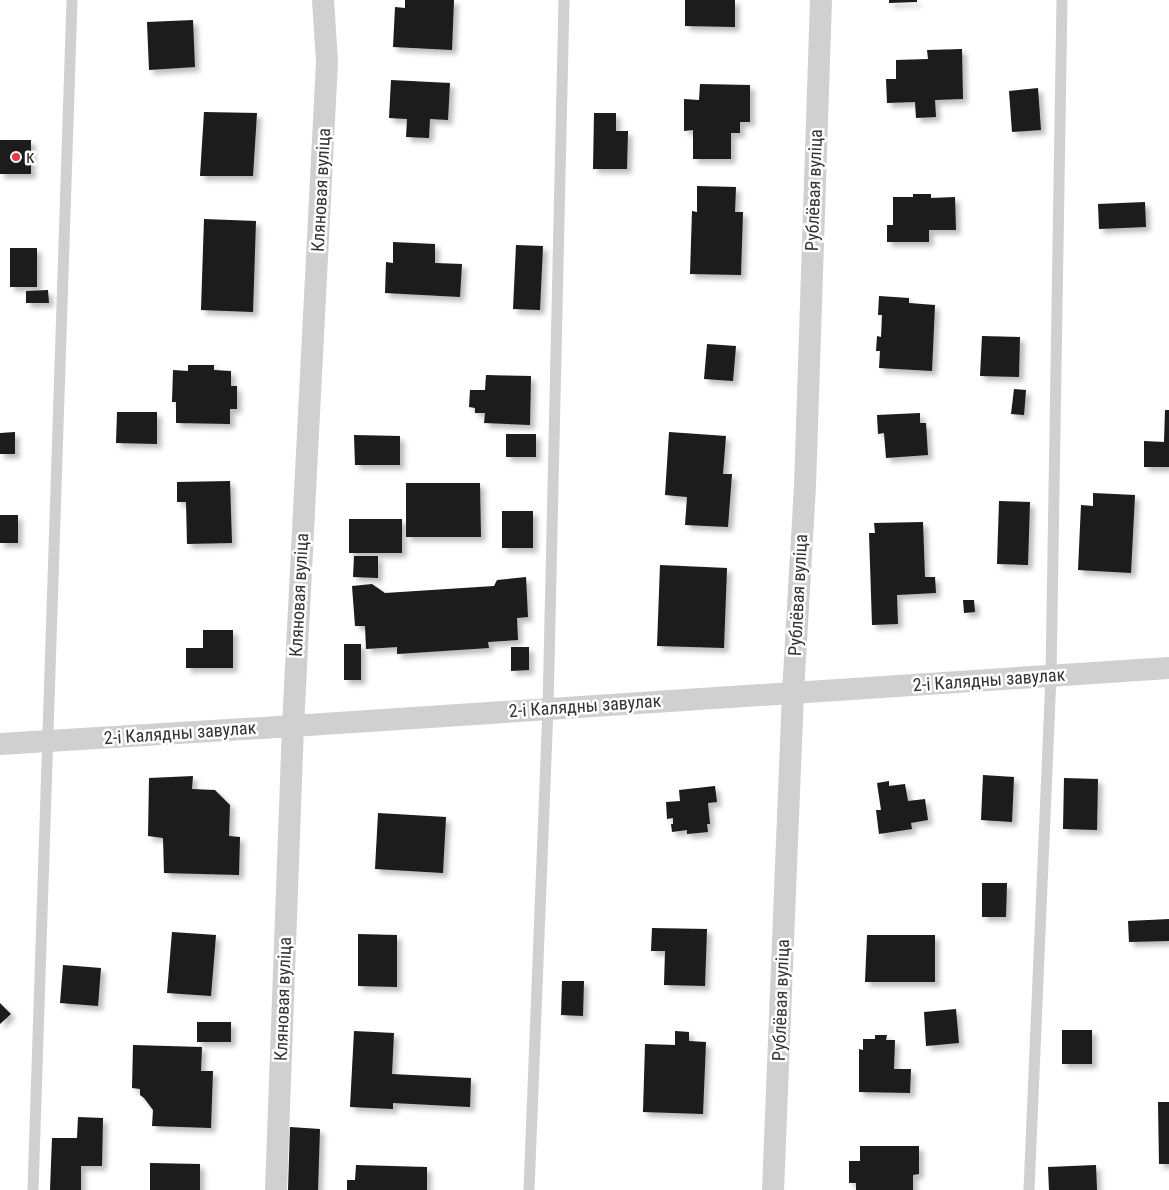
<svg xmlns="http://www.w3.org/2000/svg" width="1169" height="1190" font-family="'Roboto Condensed',sans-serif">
<defs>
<filter id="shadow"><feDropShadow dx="4.5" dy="4.5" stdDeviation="2.5" flood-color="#0004"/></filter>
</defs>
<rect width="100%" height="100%" fill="#fff"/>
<!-- building -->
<path fill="#1a1a1a" filter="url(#shadow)" d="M 405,0 L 454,0 L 452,50 L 393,47 L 395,7 L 405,8 Z
M 685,0 L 735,0 L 735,27 L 685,26 Z
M 889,0 L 917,0 L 917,2 L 889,3 Z
M 193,20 L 195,67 L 149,70 L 147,22 Z
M 962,49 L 963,99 L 935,100 L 936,117 L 916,118 L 915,102 L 887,103 L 886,79 L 896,79 L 896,60 L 928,59 L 927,50 Z
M 391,80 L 450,83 L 448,120 L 430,119 L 429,138 L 406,137 L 407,119 L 389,118 Z
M 700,84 L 750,85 L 750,122 L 740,122 L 740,133 L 731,133 L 731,159 L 693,159 L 693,130 L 684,131 L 684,99 L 699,100 Z
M 1038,88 L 1041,130 L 1012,132 L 1009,91 Z
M 204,112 L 257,113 L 253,176 L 200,176 Z
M 594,113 L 616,113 L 616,131 L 628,131 L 627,169 L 593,169 Z
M 0,140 L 31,140 L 31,174 L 0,174 Z
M 697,186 L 736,187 L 735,212 L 743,212 L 741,275 L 690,274 L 692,211 L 697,212 Z
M 913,194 L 931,194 L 931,198 L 955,197 L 956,230 L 929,230 L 929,242 L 887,242 L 887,225 L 893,225 L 893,197 L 913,197 Z
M 1145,202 L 1146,227 L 1099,229 L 1098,204 Z
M 204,219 L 256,221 L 253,312 L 201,310 Z
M 393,242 L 435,244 L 435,263 L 462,264 L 460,297 L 385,293 L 386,262 L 393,263 Z
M 516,245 L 543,246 L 540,310 L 513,309 Z
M 10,248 L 37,248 L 37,287 L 10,287 Z
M 48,290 L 49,303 L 26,303 L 26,291 Z
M 879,296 L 909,298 L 909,303 L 935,305 L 932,371 L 879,368 L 880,351 L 876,351 L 877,336 L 881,337 L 882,315 L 878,315 Z
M 982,336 L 1020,337 L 1019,377 L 980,376 Z
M 707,344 L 736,346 L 733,381 L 704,379 Z
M 188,365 L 214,365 L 214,370 L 231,371 L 231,386 L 237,386 L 237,409 L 230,409 L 230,424 L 176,423 L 176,402 L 172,402 L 173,370 L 188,371 Z
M 486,375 L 531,376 L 530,425 L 484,423 L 485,413 L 475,413 L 475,408 L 469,407 L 470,390 L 485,390 Z
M 1014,389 L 1026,390 L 1024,415 L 1011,414 Z
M 1165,410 L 1169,410 L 1169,467 L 1144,467 L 1144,441 L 1164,442 Z
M 117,412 L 157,412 L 157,444 L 116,443 Z
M 920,413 L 920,423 L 926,423 L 928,455 L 886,458 L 884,433 L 878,434 L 877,415 Z
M 15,432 L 15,454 L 0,454 L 0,433 Z
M 669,432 L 726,436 L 723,474 L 732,474 L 728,527 L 685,525 L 687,497 L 665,495 Z
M 506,434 L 536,434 L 536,457 L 506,457 Z
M 354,435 L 400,436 L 400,465 L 355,465 Z
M 230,481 L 232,543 L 187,544 L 186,502 L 177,502 L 177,482 Z
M 406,483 L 480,483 L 481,537 L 406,537 Z
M 1093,493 L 1135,495 L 1131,573 L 1078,570 L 1081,505 L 1093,506 Z
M 999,501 L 1030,502 L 1028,565 L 997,564 Z
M 502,511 L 533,511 L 533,548 L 502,548 Z
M 0,515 L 18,515 L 18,543 L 0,543 Z
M 349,519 L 402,519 L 402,553 L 349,553 Z
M 923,522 L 925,577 L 935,577 L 936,593 L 897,595 L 898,624 L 872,625 L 869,533 L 875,533 L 874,523 Z
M 354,556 L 378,556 L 378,578 L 353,577 Z
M 660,565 L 727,568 L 724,648 L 657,646 Z
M 526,577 L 528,617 L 517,618 L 518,640 L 488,642 L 489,648 L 397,654 L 397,647 L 366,649 L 365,626 L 355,626 L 352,586 L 372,584 L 385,593 L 494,586 L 497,580 Z
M 963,600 L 974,600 L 975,612 L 964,613 Z
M 203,630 L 233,630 L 233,668 L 186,668 L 186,648 L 203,648 Z
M 344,644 L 361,644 L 361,680 L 344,680 Z
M 511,647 L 529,647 L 529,670 L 511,671 Z
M 983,775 L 1014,777 L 1012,822 L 981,820 Z
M 193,776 L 192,789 L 215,790 L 230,805 L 229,836 L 240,837 L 239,875 L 164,873 L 163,838 L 148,836 L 149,778 Z
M 1064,778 L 1098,779 L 1097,830 L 1063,829 Z
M 889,781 L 889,786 L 905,784 L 908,801 L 925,799 L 928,820 L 911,823 L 912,829 L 879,834 L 876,810 L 881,810 L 877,783 Z
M 715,786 L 717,802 L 708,803 L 710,824 L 707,824 L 708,832 L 687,834 L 687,830 L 672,832 L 671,824 L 673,824 L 673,818 L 667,819 L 666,802 L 680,801 L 679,790 Z
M 378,813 L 446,817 L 443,873 L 375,869 Z
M 982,883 L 1007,883 L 1006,917 L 982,917 Z
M 1169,919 L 1169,941 L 1129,942 L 1128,921 Z
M 652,928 L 707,929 L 705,986 L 664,985 L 665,951 L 651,951 Z
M 172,932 L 216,935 L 211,996 L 167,993 Z
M 358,934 L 397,935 L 397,987 L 358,986 Z
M 867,935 L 935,935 L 935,982 L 865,982 Z
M 63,965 L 101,968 L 98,1006 L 60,1003 Z
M 562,981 L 584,981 L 583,1016 L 561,1015 Z
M 0,1003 L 11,1014 L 0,1024 Z
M 956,1009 L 959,1043 L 926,1046 L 924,1012 Z
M 197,1022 L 231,1022 L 231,1042 L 197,1042 Z
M 1062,1030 L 1092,1030 L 1092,1064 L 1062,1064 Z
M 354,1031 L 394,1033 L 392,1074 L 471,1078 L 470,1107 L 393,1103 L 393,1109 L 350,1107 Z
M 675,1031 L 689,1032 L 689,1041 L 706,1042 L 703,1114 L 643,1112 L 645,1044 L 675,1045 Z
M 875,1035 L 887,1035 L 886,1040 L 895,1040 L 894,1069 L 911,1069 L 910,1093 L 859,1092 L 859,1049 L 863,1050 L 863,1039 L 875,1039 Z
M 133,1045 L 202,1047 L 201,1071 L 213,1071 L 211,1128 L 152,1126 L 153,1110 L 144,1098 L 140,1095 L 140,1089 L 132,1088 Z
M 1158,1102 L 1169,1102 L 1169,1164 L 1159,1164 Z
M 78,1117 L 103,1118 L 102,1166 L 81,1166 L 81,1190 L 50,1190 L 52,1138 L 77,1138 Z
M 290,1127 L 320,1129 L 318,1190 L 288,1190 Z
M 860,1146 L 919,1146 L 919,1174 L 913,1175 L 913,1190 L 856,1190 L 856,1183 L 849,1183 L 849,1161 L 860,1161 Z
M 150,1163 L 200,1164 L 200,1190 L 150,1190 Z
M 356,1165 L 427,1167 L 427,1190 L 347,1190 L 347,1180 L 355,1180 Z
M 1096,1165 L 1097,1190 L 1049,1190 L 1048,1167 Z"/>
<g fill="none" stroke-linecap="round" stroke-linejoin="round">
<!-- service -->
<path stroke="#d0d0d0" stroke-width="11" d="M 33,1190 L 72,0
M 529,1190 L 548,708 L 564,0
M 1029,1190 L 1051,676 L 1062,0"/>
<!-- minor -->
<path stroke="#d0d0d0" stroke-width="22" d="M 0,744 L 293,726 L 1169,668
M 276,1190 L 293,726 L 327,62 L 323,0
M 773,1190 L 793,693 L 805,486 L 821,0"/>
</g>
<!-- markers -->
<circle fill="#e63946" stroke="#fff" stroke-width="2" cx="16" cy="157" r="5"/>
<g text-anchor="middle" stroke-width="5" stroke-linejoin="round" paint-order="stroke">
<!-- poi labels -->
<g font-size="18" fill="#333" stroke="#fff" text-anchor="start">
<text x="26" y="163">к</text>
</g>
<!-- street labels -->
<g font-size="18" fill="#333" stroke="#fff">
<text transform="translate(321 190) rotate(-87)" y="6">Кляновая вуліца</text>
<text transform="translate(814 190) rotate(-88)" y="6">Рублёвая вуліца</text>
<text transform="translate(299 595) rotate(-87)" y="6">Кляновая вуліца</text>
<text transform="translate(798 595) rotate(-87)" y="6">Рублёвая вуліца</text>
<text transform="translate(989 680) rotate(-4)" y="6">2-і Калядны завулак</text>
<text transform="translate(585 706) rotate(-4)" y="6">2-і Калядны завулак</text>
<text transform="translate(180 733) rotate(-4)" y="6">2-і Калядны завулак</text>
<text transform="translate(283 999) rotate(-88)" y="6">Кляновая вуліца</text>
<text transform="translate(781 1000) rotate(-88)" y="6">Рублёвая вуліца</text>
</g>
</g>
</svg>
